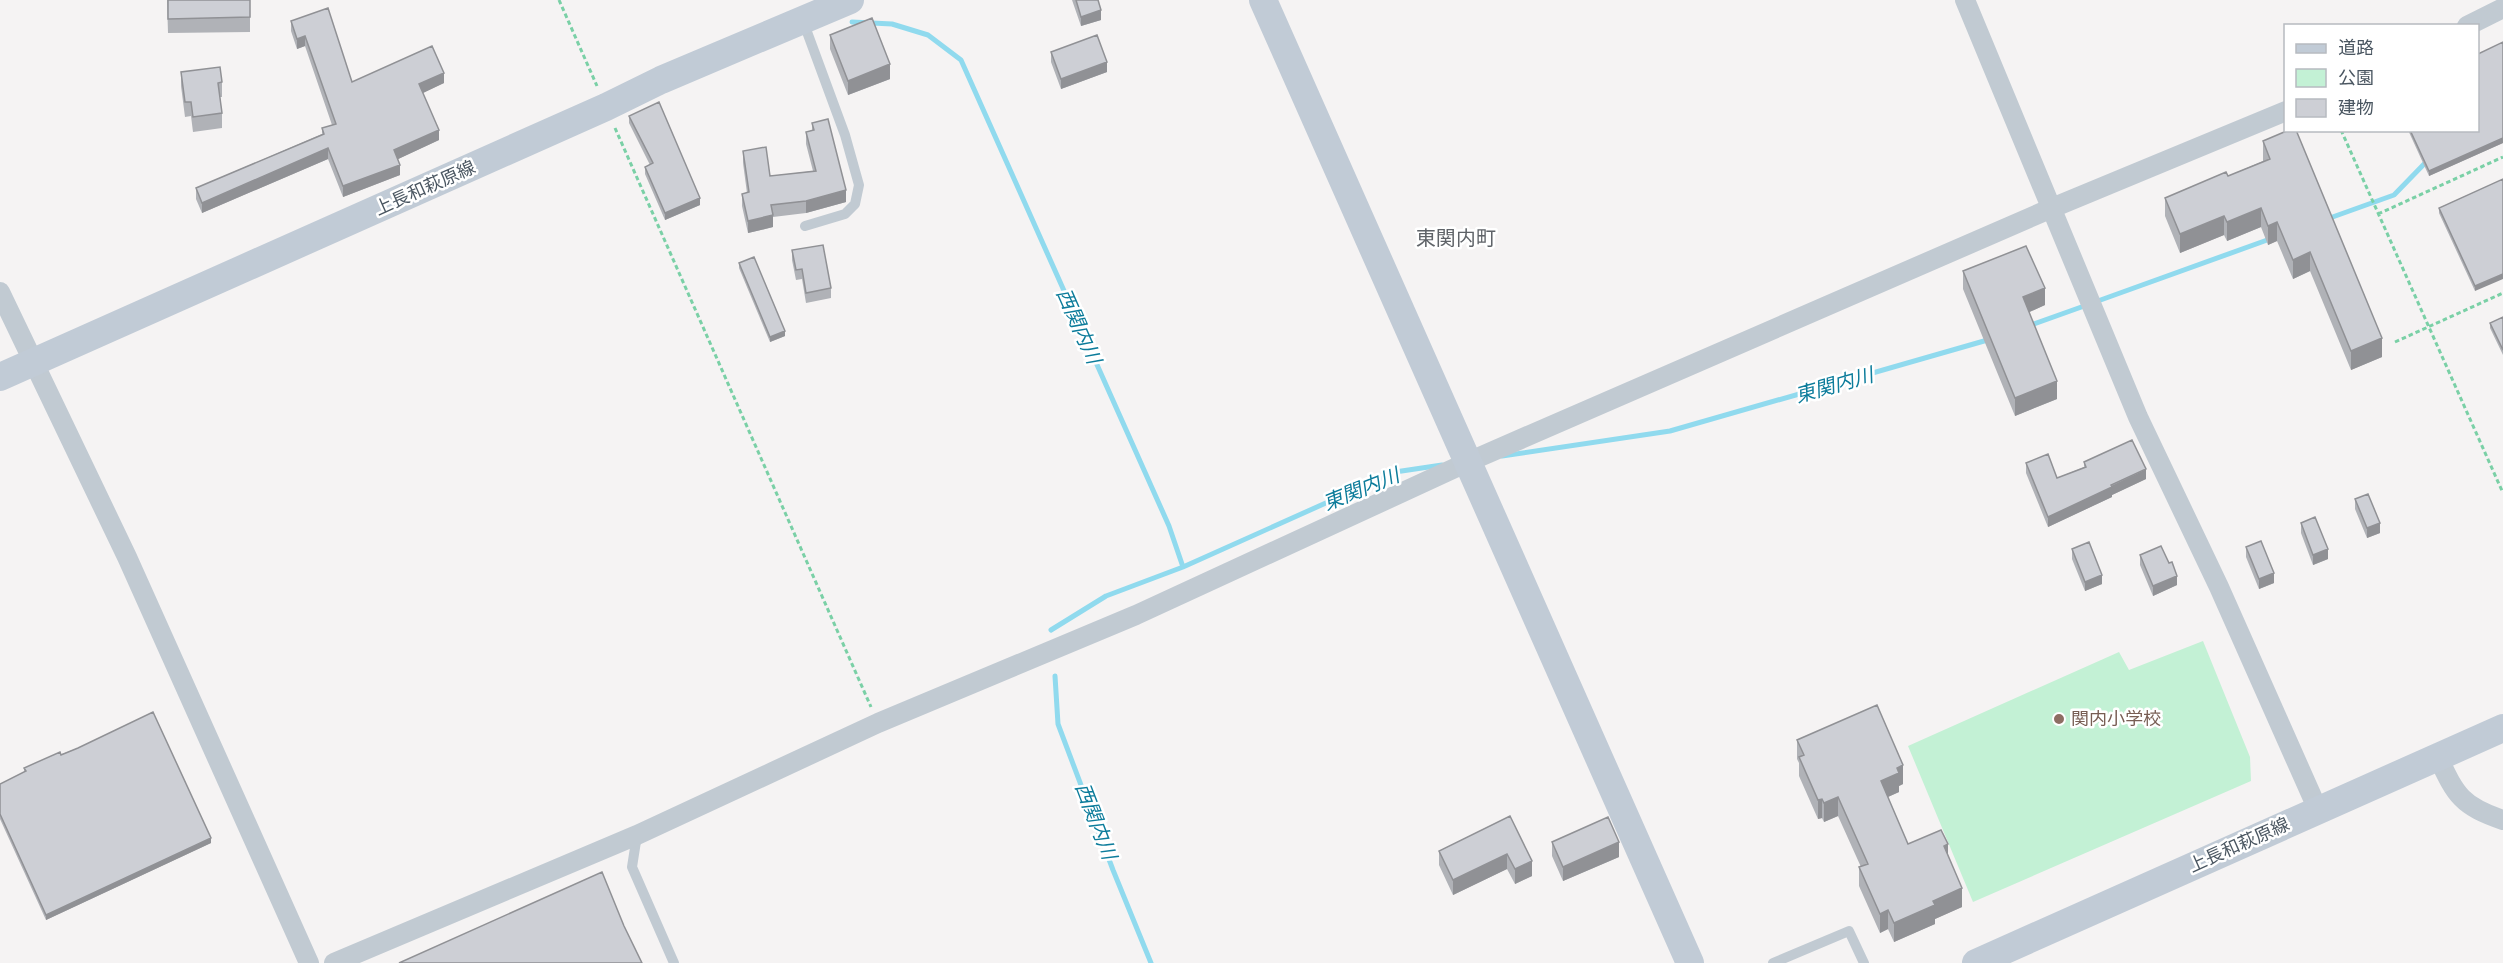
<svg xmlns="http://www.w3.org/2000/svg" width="2503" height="963" font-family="'Noto Sans','Noto Sans JP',sans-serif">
<rect width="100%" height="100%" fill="#f5f3f3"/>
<!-- green -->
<path fill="#c3f1d5" d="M 2203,641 L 2250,757 L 2251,781 L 1973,902 L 1908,746 L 2119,652 L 2129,670 Z"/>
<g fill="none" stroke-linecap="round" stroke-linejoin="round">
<!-- stream -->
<path stroke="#90daee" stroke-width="5" d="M 852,22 L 892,24 L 928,35 L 961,60 L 1169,526 L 1183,567
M 2327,219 L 2394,195 L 2428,160
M 2095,302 L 2270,239
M 2028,326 L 2087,305
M 1502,456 L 1670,431 L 1991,339
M 1051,630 L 1106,596 L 1183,567 L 1395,472 L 1442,465
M 1055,676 L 1058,724 L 1113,870 L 1151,963"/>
<!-- path -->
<path stroke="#7ad0a6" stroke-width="3" stroke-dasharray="4.5 3" stroke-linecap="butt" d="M 559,0 L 597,86
M 615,128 L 871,707
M 2341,130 L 2503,493
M 2378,214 L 2503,157
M 2395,342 L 2503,293"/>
<!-- lane -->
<path stroke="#c1cad2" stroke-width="10" d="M 803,21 L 845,135 L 859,185 L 855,204 L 845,214 L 805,226
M 637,835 L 632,867 L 674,963
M 1773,963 L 1849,931 L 1864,963"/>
<!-- street -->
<path stroke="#c1cad2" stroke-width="20" d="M 1965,0 L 2138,417 L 2219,587 L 2318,810
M 2467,26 L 2503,8
M 0,292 L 127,557 L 309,963
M 2438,757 C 2456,796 2462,806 2503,820
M 334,963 L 637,835 L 878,723 L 1136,615 L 1468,462 L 2052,208 L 2286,111"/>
<!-- secondary -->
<path stroke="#c1cbd6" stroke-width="28" d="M 1263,0 L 1690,963
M 0,377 L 606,107 L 661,80 L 850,0
M 1976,963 L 2503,728"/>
</g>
<!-- wall -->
<path fill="#b0b2b7" d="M 167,0 L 250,0 L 250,32 L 168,33 Z
M 1072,0 L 1098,0 L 1101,20 L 1081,26 Z
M 291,21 L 352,82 L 444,83 L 422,93 L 439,140 L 398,159 L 400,175 L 343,197 L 328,159 L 202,213 L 196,199 L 196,188 L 322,134 L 322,128 L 332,125 L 305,46 L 297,49 L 291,31 Z
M 830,35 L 890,79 L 848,95 L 830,49 Z
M 2503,42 L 2503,143 L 2429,176 L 2408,130 L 2478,130 Z
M 1051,52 L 1107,72 L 1061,89 L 1051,62 Z
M 181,72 L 222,82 L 222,97 L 220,97 L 222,113 L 222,128 L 193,132 L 191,116 L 185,117 L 181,86 Z
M 629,116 L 700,205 L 665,220 L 645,174 L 645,167 L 650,165 L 629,123 Z
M 812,123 L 846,202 L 806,213 L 773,217 L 773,227 L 748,233 L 742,206 L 742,194 L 747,193 L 743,163 L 743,151 L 770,176 L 813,171 L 806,144 L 806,132 L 812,131 Z
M 2263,141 L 2382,357 L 2351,370 L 2310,271 L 2293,279 L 2277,241 L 2268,245 L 2261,227 L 2227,241 L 2224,235 L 2180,253 L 2165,216 L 2165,198 L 2228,176 L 2263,161 Z
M 2503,179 L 2475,291 L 2439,213 L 2439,208 Z
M 792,250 L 831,288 L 831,298 L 806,303 L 802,279 L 796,280 L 792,260 Z
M 739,263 L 785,336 L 770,342 L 739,268 Z
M 1963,271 L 2045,305 L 2029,312 L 2057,399 L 2015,416 L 1963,289 Z
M 2503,317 L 2503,355 L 2490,328 L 2490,323 Z
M 2084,462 L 2146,479 L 2112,495 L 2112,497 L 2048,527 L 2026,473 L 2026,463 L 2057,478 L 2084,467 Z
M 2355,499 L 2380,533 L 2367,538 L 2355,509 Z
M 2301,523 L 2328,559 L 2313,565 L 2301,533 Z
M 2246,547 L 2274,583 L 2259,589 L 2246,557 Z
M 2072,549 L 2102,584 L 2085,591 L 2072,559 Z
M 2140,555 L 2177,585 L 2153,596 L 2140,565 Z
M 1797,740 L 1903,784 L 1899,786 L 1899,792 L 1888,797 L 1908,844 L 1948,856 L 1962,907 L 1935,919 L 1935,924 L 1894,942 L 1888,929 L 1880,933 L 1859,886 L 1859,867 L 1861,867 L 1838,816 L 1824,822 L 1822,818 L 1818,819 L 1799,776 L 1799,763 L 1797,759 Z
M 78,748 L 211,843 L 46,920 L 0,819 L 0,784 L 24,772 L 24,768 Z
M 1510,816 L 1532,876 L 1515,884 L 1507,869 L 1453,895 L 1439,865 L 1439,851 Z
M 1552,842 L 1619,857 L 1563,881 L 1552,856 Z"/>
<!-- shaded-wall -->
<path fill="#909195" d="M 1101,10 L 1101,20 L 1081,26 L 1081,17 Z
M 305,36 L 305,46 L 297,49 L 297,39 Z
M 1107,62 L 1107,72 L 1061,89 L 1061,79 Z
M 890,64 L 890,79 L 848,95 L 848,81 Z
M 444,73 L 444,83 L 419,95 L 419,84 Z
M 439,130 L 439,140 L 394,161 L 394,150 Z
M 2503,138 L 2503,143 L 2429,176 L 2429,171 Z
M 328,148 L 328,159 L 202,213 L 202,203 Z
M 400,165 L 400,175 L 343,197 L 343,186 Z
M 846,190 L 846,202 L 806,213 L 806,201 Z
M 700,198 L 700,205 L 665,220 L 665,213 Z
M 2261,208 L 2261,227 L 2227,241 L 2227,222 Z
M 773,215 L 773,227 L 748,233 L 748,221 Z
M 2224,216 L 2224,235 L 2180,253 L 2180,234 Z
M 2277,222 L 2277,241 L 2268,245 L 2268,226 Z
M 2310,252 L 2310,271 L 2293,279 L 2293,260 Z
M 2503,274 L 2503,279 L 2475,291 L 2475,286 Z
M 2045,288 L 2045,305 L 2023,315 L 2023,297 Z
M 785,331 L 785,336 L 770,342 L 770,337 Z
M 2382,338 L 2382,357 L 2351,370 L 2351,351 Z
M 2057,381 L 2057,399 L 2015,416 L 2015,398 Z
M 2146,469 L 2146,479 L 2112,495 L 2112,497 L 2048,527 L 2048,517 Z
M 2380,523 L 2380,533 L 2367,538 L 2367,528 Z
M 2328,549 L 2328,559 L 2313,565 L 2313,555 Z
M 2274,573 L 2274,583 L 2259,589 L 2259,579 Z
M 2102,575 L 2102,584 L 2085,591 L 2085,582 Z
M 2177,576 L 2177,585 L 2153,596 L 2153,586 Z
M 1903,765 L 1903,784 L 1899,786 L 1899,792 L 1881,800 L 1881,781 L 1897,768 Z
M 1838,797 L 1838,816 L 1824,822 L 1824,803 Z
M 1822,799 L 1822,818 L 1818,819 L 1818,800 Z
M 211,838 L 211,843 L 46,920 L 46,915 Z
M 1619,842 L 1619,857 L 1563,881 L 1563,867 Z
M 1948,844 L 1948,863 L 1944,846 Z
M 1507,854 L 1507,869 L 1453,895 L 1453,880 Z
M 1532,861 L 1532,876 L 1515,884 L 1515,869 Z
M 1962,888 L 1962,907 L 1935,919 L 1935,924 L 1894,942 L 1894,923 L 1933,901 Z
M 1888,910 L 1888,929 L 1880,933 L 1880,914 Z"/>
<!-- building -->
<path fill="#cdcfd5" stroke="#909195" stroke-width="1.5" d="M 168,0 L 250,0 L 250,17 L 168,19 Z
M 1076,0 L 1098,0 L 1101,10 L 1081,17 Z
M 328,8 L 352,82 L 432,46 L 444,73 L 419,84 L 439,130 L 394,150 L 400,165 L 343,186 L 328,148 L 202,203 L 196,188 L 324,134 L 322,128 L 336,124 L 305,36 L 297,39 L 291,21 Z
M 872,18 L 890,64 L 848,81 L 830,35 Z
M 1097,35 L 1107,62 L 1061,79 L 1051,52 Z
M 2503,42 L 2503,138 L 2429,171 L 2410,130 L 2478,130 L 2478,54 Z
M 220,67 L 222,82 L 218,83 L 222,113 L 193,117 L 191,102 L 185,102 L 181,72 Z
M 659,102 L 700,198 L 665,213 L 645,167 L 653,163 L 629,116 Z
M 828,119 L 846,190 L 806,201 L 771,205 L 773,215 L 748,221 L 742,194 L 749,192 L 743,151 L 766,147 L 770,176 L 816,171 L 806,132 L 814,130 L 812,123 Z
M 2289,130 L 2296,130 L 2382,338 L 2351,351 L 2310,252 L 2293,260 L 2277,222 L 2268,226 L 2261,208 L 2227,222 L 2224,216 L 2180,234 L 2165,198 L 2226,172 L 2228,176 L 2270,159 L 2263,141 Z
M 2503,179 L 2503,274 L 2475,286 L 2439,208 Z
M 823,245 L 831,288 L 806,293 L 802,269 L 796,270 L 792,250 Z
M 2026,246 L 2045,288 L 2023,297 L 2057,381 L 2015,398 L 1963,271 Z
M 754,257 L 785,331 L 770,337 L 739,263 Z
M 2503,317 L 2503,350 L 2490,323 Z
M 2132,440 L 2146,469 L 2111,485 L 2112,487 L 2048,517 L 2026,463 L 2048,454 L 2057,478 L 2086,467 L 2084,462 Z
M 2368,494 L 2380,523 L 2367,528 L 2355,499 Z
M 2315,517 L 2328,549 L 2313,555 L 2301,523 Z
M 2261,541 L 2274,573 L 2259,579 L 2246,547 Z
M 2089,542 L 2102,575 L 2085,582 L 2072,549 Z
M 2161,546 L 2169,563 L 2172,562 L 2177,576 L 2153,586 L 2140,555 Z
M 1877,705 L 1903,765 L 1897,768 L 1899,773 L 1881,781 L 1908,844 L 1941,830 L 1948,844 L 1944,846 L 1962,888 L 1933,901 L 1935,905 L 1894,923 L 1888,910 L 1880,914 L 1859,867 L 1868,864 L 1838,797 L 1824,803 L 1822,799 L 1818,800 L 1799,757 L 1804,755 L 1797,740 Z
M 153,712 L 211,838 L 46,915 L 0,814 L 0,784 L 26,771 L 24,768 L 60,752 L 61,755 L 78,748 Z
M 1510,816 L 1532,861 L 1515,869 L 1507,854 L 1453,880 L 1439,851 Z
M 1608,817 L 1619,842 L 1563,867 L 1552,842 Z
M 602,872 L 624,926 L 642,963 L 399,963 Z"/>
<!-- markers -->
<circle fill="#8d6e63" stroke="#fff" stroke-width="2" cx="2059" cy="719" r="6"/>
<g text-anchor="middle" stroke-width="5" stroke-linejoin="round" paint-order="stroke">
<!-- street labels -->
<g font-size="18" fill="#4a5661" stroke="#fff">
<text transform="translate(425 188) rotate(-24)" y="6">上長和萩原線</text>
<text transform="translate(2239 845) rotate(-24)" y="6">上長和萩原線</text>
</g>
<!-- education labels -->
<g font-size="18" fill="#785e54" stroke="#fff" text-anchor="start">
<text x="2071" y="725">関内小学校</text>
</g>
<!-- neighbourhood labels -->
<g font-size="20" fill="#5f6368" stroke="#fff">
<text x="1456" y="245">東関内町</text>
</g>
<!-- water labels -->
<g font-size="20" font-style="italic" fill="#0c7c9b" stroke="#fff">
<text transform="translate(1079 326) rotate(66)" y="7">西関内川</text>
<text transform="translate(1834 385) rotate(-16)" y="7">東関内川</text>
<text transform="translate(1361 489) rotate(-22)" y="7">東関内川</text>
<text transform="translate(1096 821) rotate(69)" y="7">西関内川</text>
</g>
</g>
<!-- legend -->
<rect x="2284" y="24" width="195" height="108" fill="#ffffff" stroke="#b7bbc0" stroke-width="1.5"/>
<rect x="2296" y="44" width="30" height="9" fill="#c1cbd6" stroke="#b7bbc0" stroke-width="1.5"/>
<text x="2338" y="54" font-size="18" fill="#4a5661">道路</text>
<rect x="2296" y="69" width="30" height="18" fill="#c3f1d5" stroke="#b7bbc0" stroke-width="1.5"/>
<text x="2338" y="84" font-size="18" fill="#4a5661">公園</text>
<rect x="2296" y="99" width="30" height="18" fill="#cdcfd5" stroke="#b7bbc0" stroke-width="1.5"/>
<text x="2338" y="114" font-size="18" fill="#4a5661">建物</text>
</svg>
